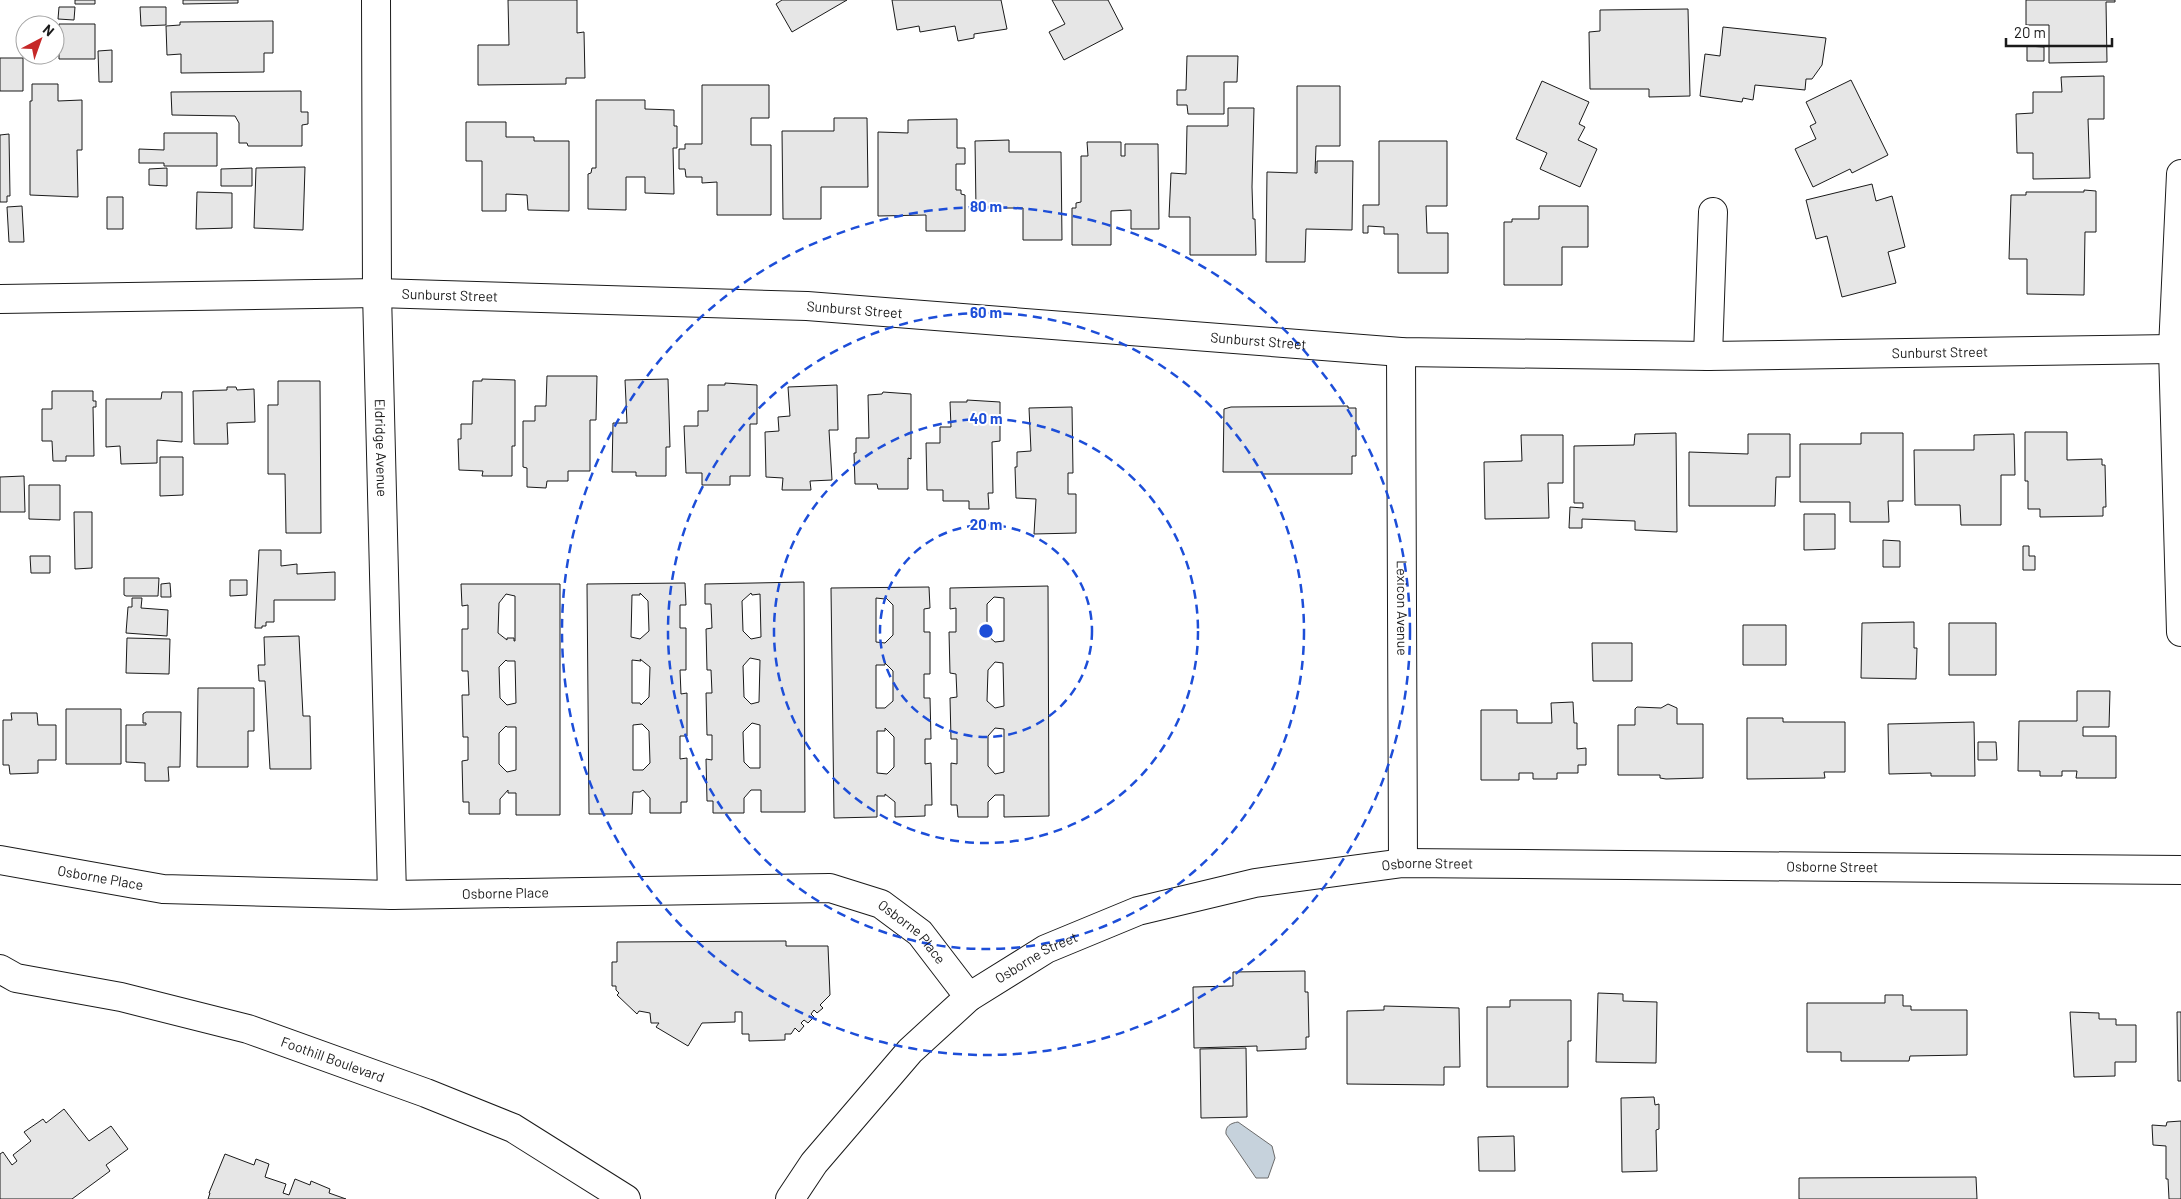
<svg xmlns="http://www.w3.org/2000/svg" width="2181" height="1199" font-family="Barlow,sans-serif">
<rect width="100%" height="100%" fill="#fff"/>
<!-- water -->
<path fill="#c6d2dc" stroke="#6a6a6a" d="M 1238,1122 L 1272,1146 L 1275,1158 L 1268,1178 L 1256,1178 L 1226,1134 C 1225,1126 1231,1123 1238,1122 Z"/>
<!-- building -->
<path fill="#e6e6e6" stroke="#1a1a1a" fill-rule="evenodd" d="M 75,0 L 95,0 L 95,4 L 75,4 Z
M 183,0 L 238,0 L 238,3 L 183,4 Z
M 508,0 L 577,0 L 577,33 L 584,32 L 585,78 L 566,78 L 566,84 L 478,85 L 478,45 L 509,45 Z
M 782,0 L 847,0 L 792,32 L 776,4 Z
M 892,0 L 1001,0 L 1007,29 L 974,34 L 974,38 L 958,41 L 955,26 L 920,32 L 919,26 L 897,30 Z
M 1052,0 L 1108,0 L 1123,29 L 1064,60 L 1049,32 L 1065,24 Z
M 2026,0 L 2115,0 L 2115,2 L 2106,2 L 2107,62 L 2049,63 L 2049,25 L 2026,25 Z
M 59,7 L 75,7 L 74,20 L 58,19 Z
M 140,7 L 166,7 L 166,25 L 141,26 Z
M 1688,9 L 1690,96 L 1649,97 L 1649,89 L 1590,89 L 1589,32 L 1600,31 L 1600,10 Z
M 273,21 L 273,53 L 264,53 L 264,72 L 181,73 L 181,54 L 167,55 L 166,26 L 180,25 L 180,22 Z
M 59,24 L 95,24 L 95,59 L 59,59 Z
M 1723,27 L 1826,38 L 1822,65 L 1812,79 L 1806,79 L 1805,90 L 1755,85 L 1753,100 L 1743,98 L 1742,102 L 1700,96 L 1705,54 L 1720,56 Z
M 2027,46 L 2044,47 L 2044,61 L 2027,61 Z
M 112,50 L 112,82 L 99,82 L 98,51 Z
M 1187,56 L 1238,56 L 1237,82 L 1224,82 L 1224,114 L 1188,114 L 1187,105 L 1177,105 L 1177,90 L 1186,90 Z
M 0,58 L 23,58 L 23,91 L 0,91 Z
M 2104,76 L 2104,119 L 2088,119 L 2090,178 L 2033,179 L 2033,153 L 2017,153 L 2016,114 L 2033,113 L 2033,92 L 2062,92 L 2061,77 Z
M 1851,80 L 1888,155 L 1852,173 L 1850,169 L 1813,187 L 1795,149 L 1816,139 L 1810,126 L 1816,123 L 1806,102 Z
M 1542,81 L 1589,102 L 1579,124 L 1585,127 L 1578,140 L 1597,149 L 1580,187 L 1540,169 L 1547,153 L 1516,139 Z
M 32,84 L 58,84 L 58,101 L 82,100 L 82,150 L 77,150 L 78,197 L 30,195 L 30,101 L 32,101 Z
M 702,85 L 769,85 L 769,118 L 751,118 L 751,145 L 771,145 L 771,215 L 717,215 L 717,182 L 702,183 L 702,177 L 686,177 L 685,169 L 679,169 L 679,149 L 685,149 L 685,144 L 702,144 Z
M 1297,86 L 1340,86 L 1340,146 L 1316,146 L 1315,173 L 1317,173 L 1317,161 L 1353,161 L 1352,230 L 1306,229 L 1305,262 L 1266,262 L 1267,172 L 1297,173 Z
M 301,91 L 301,112 L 308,112 L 308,124 L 302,125 L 302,146 L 248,146 L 247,143 L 239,143 L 239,123 L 235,116 L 172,115 L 171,92 Z
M 596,100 L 645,100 L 645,109 L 674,110 L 674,126 L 677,126 L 677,148 L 673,148 L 674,194 L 645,193 L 645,177 L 626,177 L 626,210 L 588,209 L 588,174 L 591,173 L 592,168 L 596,168 Z
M 1228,108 L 1254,108 L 1252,187 L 1253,219 L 1255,219 L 1256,255 L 1190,255 L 1190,217 L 1169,217 L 1171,173 L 1186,174 L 1187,126 L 1228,126 Z
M 834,118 L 867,118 L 868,187 L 821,187 L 821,219 L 783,219 L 782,131 L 834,131 Z
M 957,119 L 957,148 L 965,148 L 965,164 L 956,164 L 956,190 L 961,190 L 961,194 L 965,195 L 965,231 L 926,231 L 926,215 L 878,216 L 878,132 L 908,133 L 908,120 Z
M 466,122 L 506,122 L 506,137 L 534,137 L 534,141 L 569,141 L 569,211 L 528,210 L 527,195 L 506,194 L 506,211 L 482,211 L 482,161 L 466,161 Z
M 164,133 L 217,133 L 217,166 L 164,166 L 164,163 L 139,163 L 139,149 L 164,150 Z
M 9,134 L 10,196 L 7,196 L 7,202 L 0,202 L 0,135 Z
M 1009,140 L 1009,152 L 1061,152 L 1062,240 L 1023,240 L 1023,208 L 976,208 L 975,141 Z
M 1379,141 L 1447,141 L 1447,206 L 1426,206 L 1427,233 L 1448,233 L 1448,273 L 1398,273 L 1398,234 L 1384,234 L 1384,227 L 1368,226 L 1368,233 L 1363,233 L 1363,205 L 1379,205 Z
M 1087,142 L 1121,142 L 1121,156 L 1125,156 L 1125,144 L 1158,144 L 1159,229 L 1131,229 L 1131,210 L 1111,211 L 1111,245 L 1072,245 L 1072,208 L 1076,208 L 1076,203 L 1081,202 L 1081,156 L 1088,156 Z
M 305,167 L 303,230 L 254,228 L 256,168 Z
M 167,168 L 167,186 L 149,185 L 149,169 Z
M 252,168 L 252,186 L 221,186 L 221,169 Z
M 1872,184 L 1876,201 L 1892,196 L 1905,247 L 1888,252 L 1896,283 L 1842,297 L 1827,236 L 1816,239 L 1806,200 Z
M 2084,190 L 2096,191 L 2096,232 L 2085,232 L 2084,295 L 2027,294 L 2027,259 L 2009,259 L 2011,195 L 2026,195 L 2026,192 L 2084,192 Z
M 197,192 L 232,193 L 232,228 L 196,229 Z
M 107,197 L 123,197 L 123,229 L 107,229 Z
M 22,206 L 24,242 L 9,242 L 7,207 Z
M 1539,206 L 1588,206 L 1588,247 L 1562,247 L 1562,285 L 1504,285 L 1504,222 L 1512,222 L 1512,219 L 1539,219 Z
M 547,376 L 597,376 L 596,420 L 590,420 L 590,471 L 568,471 L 568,481 L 547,481 L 546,488 L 527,487 L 527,468 L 523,467 L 523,421 L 535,421 L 535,406 L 546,406 Z
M 482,379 L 515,380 L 515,446 L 512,446 L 512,476 L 482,476 L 483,471 L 459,470 L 458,439 L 461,439 L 461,424 L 472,424 L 473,381 L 482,381 Z
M 668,379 L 670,447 L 666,447 L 666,476 L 636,476 L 636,472 L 612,472 L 613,423 L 627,423 L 625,380 Z
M 278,381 L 320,381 L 321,533 L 286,533 L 285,474 L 268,474 L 268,405 L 278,405 Z
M 725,383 L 757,385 L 757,424 L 750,424 L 750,476 L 730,476 L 730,485 L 702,485 L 702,473 L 686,473 L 684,426 L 698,426 L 698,411 L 708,411 L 708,385 L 725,385 Z
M 837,385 L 838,430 L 829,430 L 832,480 L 810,481 L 811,490 L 782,490 L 783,478 L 766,477 L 765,432 L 779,431 L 778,417 L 790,416 L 788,387 Z
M 227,387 L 236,387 L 237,390 L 254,389 L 255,422 L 227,423 L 228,444 L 194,444 L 193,391 L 227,390 Z
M 52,391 L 93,391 L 93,401 L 96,401 L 96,407 L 93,407 L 94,456 L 66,456 L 66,461 L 53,461 L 52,441 L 42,441 L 42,409 L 52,409 Z
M 162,392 L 182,392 L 182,442 L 157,440 L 157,463 L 121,464 L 120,446 L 106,447 L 106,399 L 161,399 Z
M 883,392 L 911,394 L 911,459 L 908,458 L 908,489 L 878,489 L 877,484 L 855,484 L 854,453 L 856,453 L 856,438 L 869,438 L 868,395 L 882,394 Z
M 967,400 L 1000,402 L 1000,441 L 992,442 L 993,493 L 988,493 L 989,509 L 969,509 L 969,501 L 943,501 L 943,490 L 927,490 L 926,443 L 940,443 L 940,427 L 951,427 L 950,402 L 967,402 Z
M 1348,406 L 1348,408 L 1356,408 L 1356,456 L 1352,456 L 1352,474 L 1262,474 L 1261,472 L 1223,472 L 1224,409 L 1231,407 Z
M 1072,407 L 1073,473 L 1068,473 L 1068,494 L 1076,494 L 1076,533 L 1034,534 L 1036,499 L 1016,498 L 1015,467 L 1017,467 L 1017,452 L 1031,451 L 1029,408 Z
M 2025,432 L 2067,432 L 2067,460 L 2102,459 L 2102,465 L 2105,465 L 2106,507 L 2103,507 L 2103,516 L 2040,517 L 2040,509 L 2028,509 L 2028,481 L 2025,481 Z
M 1676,433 L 1677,532 L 1635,530 L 1635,521 L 1582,519 L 1582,528 L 1569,528 L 1570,507 L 1583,508 L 1583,503 L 1574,503 L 1574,446 L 1634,445 L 1635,434 Z
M 1861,433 L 1903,433 L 1903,501 L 1888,501 L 1889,522 L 1850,522 L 1850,502 L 1800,502 L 1800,444 L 1861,444 Z
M 1748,434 L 1790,434 L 1790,477 L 1776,477 L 1775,506 L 1689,506 L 1689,452 L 1748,454 Z
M 2014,434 L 2015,475 L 2001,475 L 2001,525 L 1961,525 L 1960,505 L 1915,505 L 1914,450 L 1974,450 L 1974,435 Z
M 1521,435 L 1563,435 L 1563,483 L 1548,483 L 1549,518 L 1485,519 L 1484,462 L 1522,461 Z
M 160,457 L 183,457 L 183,495 L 160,496 Z
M 24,476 L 25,512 L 0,512 L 0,477 Z
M 29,485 L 60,485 L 60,520 L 29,519 Z
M 74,512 L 92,512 L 92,568 L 75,569 Z
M 1804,514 L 1835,514 L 1835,549 L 1804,550 Z
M 1883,540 L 1900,541 L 1900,567 L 1883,567 Z
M 2023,546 L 2029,546 L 2029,556 L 2035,556 L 2035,570 L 2023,570 Z
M 259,550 L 281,550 L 281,566 L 297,564 L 297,574 L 335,572 L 335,600 L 274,600 L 274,622 L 266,622 L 266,626 L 262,626 L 262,628 L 255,628 Z
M 30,556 L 50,556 L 50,573 L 31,573 Z
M 124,578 L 159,578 L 158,596 L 126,596 L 124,595 Z
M 230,580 L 247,580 L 247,595 L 230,596 Z
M 804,582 L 805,812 L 761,812 L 761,790 L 751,790 L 744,798 L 744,813 L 713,813 L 713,801 L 707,801 L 706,759 L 712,760 L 712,735 L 707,735 L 706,693 L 712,693 L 711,670 L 707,670 L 706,629 L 712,628 L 711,604 L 705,604 L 705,584 ZM 751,593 L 752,595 L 760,594 L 761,637 L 751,639 L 743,631 L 742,601 ZM 750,658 L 760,660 L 759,702 L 751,704 L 744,697 L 743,666 ZM 752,723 L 760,725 L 760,768 L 750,768 L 744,762 L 743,732 Z
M 170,583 L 171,597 L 161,597 L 161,584 Z
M 685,583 L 686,605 L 680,605 L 680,628 L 686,628 L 686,670 L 680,670 L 681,694 L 687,693 L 687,736 L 680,736 L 680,759 L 687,758 L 687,802 L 681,802 L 681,813 L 650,813 L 650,798 L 643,790 L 640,792 L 633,792 L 632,814 L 589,814 L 587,584 ZM 640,593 L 648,601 L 649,631 L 640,639 L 631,637 L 632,595 L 640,595 ZM 640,659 L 650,667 L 649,697 L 641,705 L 640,703 L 632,703 L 632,660 L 641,661 ZM 642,724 L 649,731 L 650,763 L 643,770 L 633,770 L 633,725 Z
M 461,584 L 560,584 L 560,815 L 516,815 L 516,793 L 508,793 L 508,790 L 500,799 L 500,814 L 469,814 L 469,802 L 463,802 L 462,761 L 468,760 L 468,737 L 463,737 L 462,695 L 469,695 L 468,671 L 462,671 L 462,629 L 468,629 L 468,605 L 462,606 ZM 506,594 L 515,596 L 515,641 L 514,641 L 514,638 L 507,638 L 507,640 L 498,633 L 499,603 ZM 506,660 L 507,661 L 515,661 L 516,703 L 507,705 L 500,698 L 499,667 ZM 506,726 L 507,727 L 516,727 L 516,770 L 507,772 L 499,764 L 499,733 Z
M 1048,586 L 1049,816 L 1004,817 L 1004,795 L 995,795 L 988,802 L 988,817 L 958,817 L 957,805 L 951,805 L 951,763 L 957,764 L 957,739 L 951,739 L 950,698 L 957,697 L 956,674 L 950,673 L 949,632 L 956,632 L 956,608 L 950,609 L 950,588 ZM 994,597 L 1004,598 L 1004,641 L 995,642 L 987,635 L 987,604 ZM 995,662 L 1003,663 L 1004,706 L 995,708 L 987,701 L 988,670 ZM 995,728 L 1004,729 L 1004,772 L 995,774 L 988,766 L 988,736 Z
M 929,587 L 930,608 L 924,609 L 924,632 L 930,632 L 930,674 L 924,674 L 924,698 L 930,698 L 931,739 L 925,739 L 925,764 L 931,763 L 932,805 L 925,805 L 925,816 L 895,817 L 895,802 L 885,794 L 885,796 L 877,796 L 877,817 L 834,818 L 831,588 ZM 885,597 L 893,605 L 893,635 L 885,643 L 876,642 L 876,598 L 885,599 ZM 885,663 L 893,671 L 893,701 L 885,708 L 876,708 L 876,665 L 885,665 ZM 885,728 L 894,737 L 894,767 L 887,774 L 877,773 L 877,731 L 885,731 Z
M 132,598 L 142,598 L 141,608 L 168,610 L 167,636 L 126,633 L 128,607 L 132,607 Z
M 1914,622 L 1914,648 L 1917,648 L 1916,679 L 1861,678 L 1862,623 Z
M 1949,623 L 1996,623 L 1996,675 L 1949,675 Z
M 1743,625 L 1786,625 L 1786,665 L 1743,665 Z
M 299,636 L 303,716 L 310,716 L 311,769 L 270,769 L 265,681 L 259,681 L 258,665 L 265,665 L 264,637 Z
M 127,638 L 170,639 L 169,674 L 126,673 Z
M 1592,643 L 1632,643 L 1632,681 L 1593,681 Z
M 198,688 L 254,688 L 254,731 L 248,731 L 248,767 L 197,767 Z
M 2077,691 L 2110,691 L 2109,727 L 2083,727 L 2083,736 L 2116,736 L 2116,778 L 2076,778 L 2077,771 L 2062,771 L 2062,776 L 2040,776 L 2040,771 L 2018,771 L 2019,721 L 2077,721 Z
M 1573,702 L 1574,723 L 1577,723 L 1577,749 L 1586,748 L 1586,765 L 1578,765 L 1578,773 L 1557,773 L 1557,779 L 1533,779 L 1533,773 L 1519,773 L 1519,780 L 1481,780 L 1481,710 L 1517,710 L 1517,723 L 1552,723 L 1551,703 Z
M 1668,704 L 1677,708 L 1677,724 L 1703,724 L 1703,778 L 1666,779 L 1660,778 L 1660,775 L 1618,775 L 1618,725 L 1635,725 L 1635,709 L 1637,707 L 1661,708 Z
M 66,709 L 121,709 L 121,764 L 66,764 Z
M 146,712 L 181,712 L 180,767 L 168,767 L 169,781 L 145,781 L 145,763 L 126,762 L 126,725 L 146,725 L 146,723 L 143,723 L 143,714 Z
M 11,713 L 37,713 L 38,725 L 56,725 L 56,760 L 38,760 L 38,773 L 10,774 L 9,765 L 3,765 L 3,720 L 12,720 Z
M 1747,718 L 1783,718 L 1783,722 L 1845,722 L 1845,772 L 1824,772 L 1825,778 L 1747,779 Z
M 1974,722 L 1975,776 L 1931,776 L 1931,773 L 1889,774 L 1888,724 Z
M 1978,742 L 1996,742 L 1997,760 L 1978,760 Z
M 786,941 L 786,946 L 828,946 L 830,995 L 820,1005 L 823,1008 L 817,1013 L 814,1010 L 811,1014 L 814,1017 L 808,1023 L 804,1020 L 801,1023 L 804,1026 L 799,1032 L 795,1028 L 791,1034 L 785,1034 L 785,1040 L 749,1041 L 749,1034 L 742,1034 L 742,1012 L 735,1012 L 735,1022 L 702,1023 L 688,1046 L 656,1027 L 659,1023 L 651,1023 L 650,1013 L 639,1011 L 637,1014 L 617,995 L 619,993 L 616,990 L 616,986 L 612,986 L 612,962 L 617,962 L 617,942 Z
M 1305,971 L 1305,992 L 1308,992 L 1309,1037 L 1306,1037 L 1306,1049 L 1257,1051 L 1257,1046 L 1194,1048 L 1193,987 L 1233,986 L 1233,972 Z
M 1598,993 L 1623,994 L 1623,1001 L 1657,1002 L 1656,1063 L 1596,1062 Z
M 1885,995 L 1903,995 L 1903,1006 L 1911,1006 L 1911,1010 L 1967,1010 L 1967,1055 L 1910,1056 L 1909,1061 L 1841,1061 L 1841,1052 L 1807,1052 L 1807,1003 L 1885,1003 Z
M 1510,1000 L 1571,1000 L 1571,1041 L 1568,1041 L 1568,1087 L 1487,1087 L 1487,1007 L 1510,1007 Z
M 1384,1006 L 1459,1008 L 1460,1067 L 1444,1067 L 1444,1085 L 1347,1084 L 1347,1011 L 1384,1010 Z
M 2070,1012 L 2099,1013 L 2099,1019 L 2116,1019 L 2116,1025 L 2136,1025 L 2136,1062 L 2115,1062 L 2115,1076 L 2074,1077 Z
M 2177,1012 L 2181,1012 L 2181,1081 L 2178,1081 Z
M 1246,1048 L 1247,1117 L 1201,1118 L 1200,1049 Z
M 1654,1097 L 1655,1105 L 1659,1104 L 1659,1129 L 1656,1130 L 1657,1171 L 1622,1172 L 1621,1098 Z
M 64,1109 L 89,1141 L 111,1126 L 128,1149 L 106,1165 L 110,1171 L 72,1199 L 0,1199 L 0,1154 L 3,1152 L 12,1165 L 17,1161 L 13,1155 L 31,1141 L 24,1132 L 43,1119 L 46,1123 Z
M 2181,1121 L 2181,1199 L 2169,1199 L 2168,1179 L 2166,1179 L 2166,1146 L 2153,1145 L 2152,1125 L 2166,1126 L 2167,1122 Z
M 1514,1136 L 1515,1171 L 1479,1171 L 1478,1137 Z
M 225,1154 L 254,1165 L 256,1159 L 269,1164 L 265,1177 L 286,1184 L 283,1193 L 289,1195 L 295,1179 L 310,1185 L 311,1181 L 330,1189 L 329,1193 L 346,1199 L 208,1199 L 210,1193 L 209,1193 Z
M 1976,1177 L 1977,1199 L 1799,1199 L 1799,1178 Z"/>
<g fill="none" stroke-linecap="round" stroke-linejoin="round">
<!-- street casing -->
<g stroke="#1a1a1a" stroke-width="30">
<g id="street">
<path id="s1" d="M 376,0 L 377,293 L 392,895"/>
<path d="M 2181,174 L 2173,349 L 2181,632"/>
<path id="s2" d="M 0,299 L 377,293 L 807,306 L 1401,352 L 1708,356 L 2173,349"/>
<path id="s3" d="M 1401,352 L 1403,863"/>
<path d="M 1708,356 L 1713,212"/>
<path id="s4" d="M 0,860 L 163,889 L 392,895 L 830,888 L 881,904 L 920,933 L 969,997"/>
</g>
</g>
<!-- secondary casing -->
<g stroke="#1a1a1a" stroke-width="30">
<g id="secondary">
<path id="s5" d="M 790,1199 L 814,1163 L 910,1051 L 969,997 L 1046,949 L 1138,911 L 1255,883 L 1403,863 L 2181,870"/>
</g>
</g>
<!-- primary casing -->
<g stroke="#1a1a1a" stroke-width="30">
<g id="primary">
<path id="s6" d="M 0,969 L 16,978 L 121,997 L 248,1029 L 426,1093 L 513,1128 L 626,1199"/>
</g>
</g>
<!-- street -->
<use href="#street" stroke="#fff" stroke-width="28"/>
<!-- secondary -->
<use href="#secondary" stroke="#fff" stroke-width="28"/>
<!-- primary -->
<use href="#primary" stroke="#fff" stroke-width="28"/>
</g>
<!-- distance rings -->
<g fill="none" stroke="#1d4ed8" stroke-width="2.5" stroke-dasharray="9 6">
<circle cx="986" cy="631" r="106"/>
<circle cx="986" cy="631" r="212"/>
<circle cx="986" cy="631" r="318"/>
<circle cx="986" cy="631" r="424"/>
</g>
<g text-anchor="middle" stroke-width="4" stroke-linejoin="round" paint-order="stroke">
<!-- street labels -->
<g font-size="14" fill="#1a1a1a" stroke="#fff">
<text dy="5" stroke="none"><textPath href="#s2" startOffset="450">Sunburst Street</textPath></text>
<text dy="5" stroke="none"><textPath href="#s2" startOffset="855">Sunburst Street</textPath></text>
<text dy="5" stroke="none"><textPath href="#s2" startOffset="1260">Sunburst Street</textPath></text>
<text dy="5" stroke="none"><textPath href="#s2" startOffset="1942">Sunburst Street</textPath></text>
<text dy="5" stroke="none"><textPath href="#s1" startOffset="448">Eldridge Avenue</textPath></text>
<text dy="5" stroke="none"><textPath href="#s3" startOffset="256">Lexicon Avenue</textPath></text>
<text dy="5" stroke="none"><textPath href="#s5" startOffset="755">Osborne Street</textPath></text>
<text dy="5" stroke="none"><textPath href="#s5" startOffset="1160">Osborne Street</textPath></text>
<text dy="5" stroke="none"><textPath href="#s4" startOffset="102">Osborne Place</textPath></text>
<text dy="5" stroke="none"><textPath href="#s4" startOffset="508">Osborne Place</textPath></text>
<text dy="5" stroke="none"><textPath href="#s4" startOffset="928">Osborne Place</textPath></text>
<text dy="5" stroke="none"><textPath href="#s5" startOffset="349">Osborne Street</textPath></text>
<text dy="5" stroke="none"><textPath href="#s6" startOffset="346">Foothill Boulevard</textPath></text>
</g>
</g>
<circle cx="986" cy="631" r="8" fill="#1d4ed8" stroke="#fff" stroke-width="2.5"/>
<g font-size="15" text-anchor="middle" font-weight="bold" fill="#1d4ed8" stroke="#fff" stroke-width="4" stroke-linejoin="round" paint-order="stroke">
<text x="986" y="212">80 m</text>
<text x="986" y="318">60 m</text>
<text x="986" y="424">40 m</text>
<text x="986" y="530">20 m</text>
</g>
<!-- north arrow -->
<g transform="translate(40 40) rotate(41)"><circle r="24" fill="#ffffff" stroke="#a3a3a3"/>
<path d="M0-4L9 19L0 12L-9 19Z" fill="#c62828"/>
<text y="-8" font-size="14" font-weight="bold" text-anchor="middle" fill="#1a1a1a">N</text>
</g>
<!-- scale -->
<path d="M2006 38v8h106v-8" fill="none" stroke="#1a1a1a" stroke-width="2.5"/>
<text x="2014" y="38" font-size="15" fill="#1a1a1a" stroke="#ffffff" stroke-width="4" paint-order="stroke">20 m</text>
</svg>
